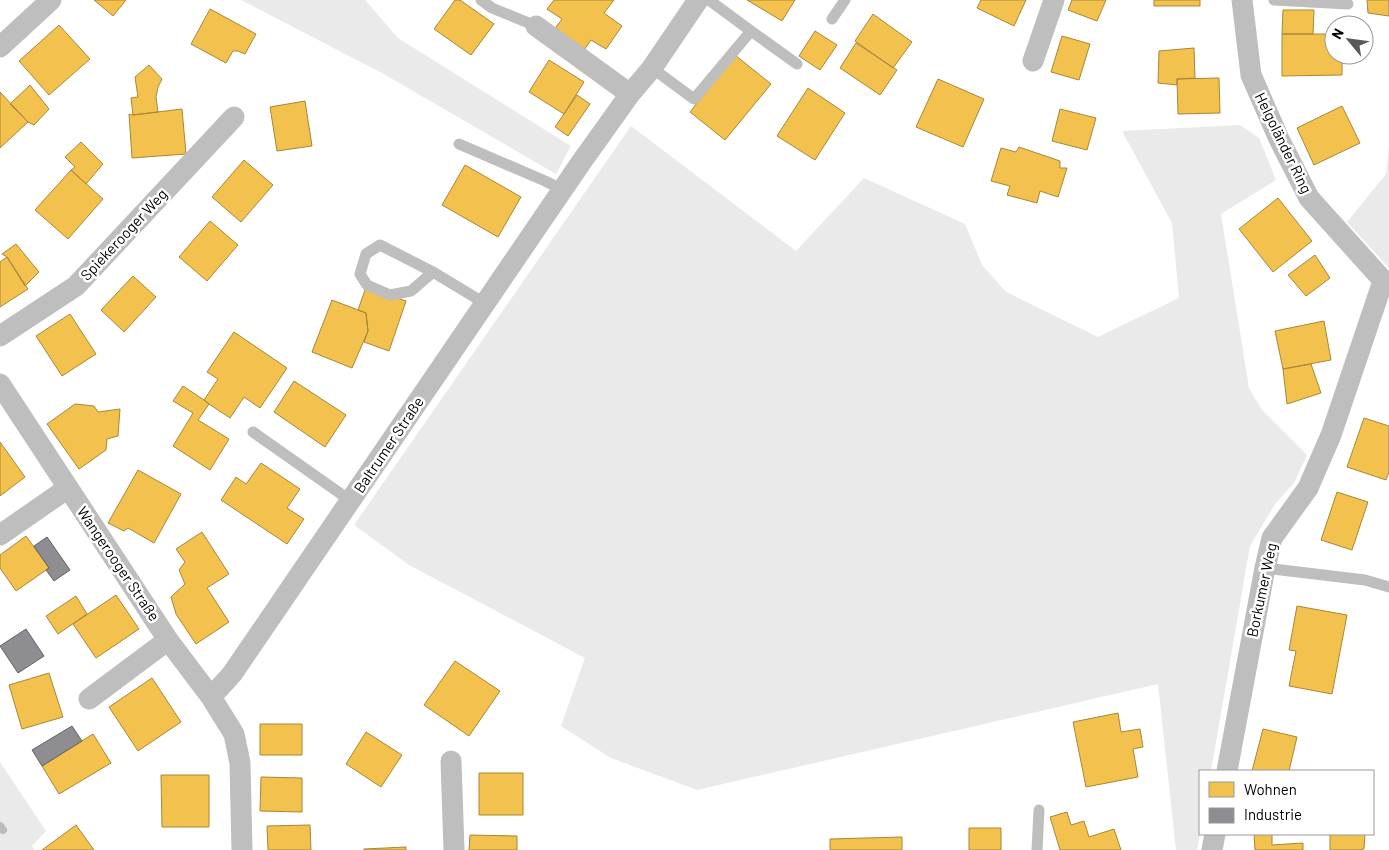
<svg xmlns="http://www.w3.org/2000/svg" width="1389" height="850" font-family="Barlow,sans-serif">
<rect width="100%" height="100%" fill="#fff"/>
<!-- green -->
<path fill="#eaeaea" d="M 241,0 L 365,0 L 398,38 L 571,146 L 556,174 L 382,73 Z
M 1240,125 L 1259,138 L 1276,180 L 1221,214 L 1249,388 L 1262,410 L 1307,455 L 1294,483 L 1275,504 L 1250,546 L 1211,771 L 1200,771 L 1200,833 L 1197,850 L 1176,850 L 1158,684 L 697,790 L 611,758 L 561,726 L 585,658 L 409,565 L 354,525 L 631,126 L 796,251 L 864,178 L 965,224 L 982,265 L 1006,292 L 1098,337 L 1179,298 L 1172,223 L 1122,131 Z
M 1389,145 L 1389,268 L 1347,222 L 1386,174 Z
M 0,762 L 46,831 L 32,846 L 34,850 L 0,850 Z"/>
<!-- homes -->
<path fill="#f2c14e" stroke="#a98737" d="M 94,0 L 126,0 L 113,16 Z
M 455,0 L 460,0 L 494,24 L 471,55 L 434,29 Z
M 554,0 L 614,0 L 604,13 L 622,26 L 606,49 L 591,40 L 584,50 L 554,30 L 562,19 L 547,9 Z
M 747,0 L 795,0 L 782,21 Z
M 981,0 L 1026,0 L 1014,26 L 977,8 Z
M 1072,0 L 1106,0 L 1097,21 L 1068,10 Z
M 1154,0 L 1200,0 L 1200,6 L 1154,6 Z
M 1367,0 L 1389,0 L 1389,16 L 1368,13 Z
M 210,9 L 256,34 L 245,54 L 238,51 L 233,51 L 226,63 L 191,44 Z
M 1283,10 L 1314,10 L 1313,34 L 1282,34 Z
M 873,14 L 912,42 L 893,68 L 855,41 Z
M 59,25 L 90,59 L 49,95 L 19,61 Z
M 815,31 L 837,45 L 820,70 L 799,56 Z
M 1282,34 L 1334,34 L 1334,55 L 1342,55 L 1342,75 L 1282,76 Z
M 1062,36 L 1090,44 L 1079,80 L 1051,72 Z
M 856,43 L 897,70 L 880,95 L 840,68 Z
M 1194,48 L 1195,78 L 1177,79 L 1177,85 L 1158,83 L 1159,51 Z
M 735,55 L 771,84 L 725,140 L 690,112 Z
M 549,60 L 584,82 L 564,114 L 529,92 Z
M 149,65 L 162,79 L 158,87 L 156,97 L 158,112 L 133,115 L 131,98 L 138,97 L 135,77 Z
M 1219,78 L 1220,113 L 1178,114 L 1177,79 Z
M 938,79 L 984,99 L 963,147 L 916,127 Z
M 30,85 L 49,109 L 34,125 L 28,122 L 10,104 Z
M 808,88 L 845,113 L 815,160 L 777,136 Z
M 0,92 L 28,122 L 0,148 Z
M 577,95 L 590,104 L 568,136 L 555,127 Z
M 305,101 L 312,146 L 277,151 L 270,107 Z
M 1342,106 L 1360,143 L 1314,165 L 1297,128 Z
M 182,109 L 186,154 L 132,158 L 129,114 L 133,115 Z
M 1060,109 L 1096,118 L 1087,150 L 1052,141 Z
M 81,142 L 103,164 L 86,184 L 71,170 L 75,167 L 65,157 Z
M 1019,147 L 1060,161 L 1060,168 L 1067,168 L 1058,197 L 1040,191 L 1037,203 L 1007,195 L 1010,186 L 991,181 L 1001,148 L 1016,152 Z
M 244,160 L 273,185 L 241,222 L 212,197 Z
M 465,165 L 521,197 L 498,237 L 442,205 Z
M 71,170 L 103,199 L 68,239 L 35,210 Z
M 1278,198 L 1312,241 L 1273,272 L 1239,229 Z
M 210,221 L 238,245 L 207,281 L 179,257 Z
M 16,244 L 39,272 L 25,286 L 7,257 L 2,254 Z
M 1315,255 L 1330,278 L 1306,296 L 1288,275 Z
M 7,257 L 28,289 L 0,307 L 0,262 Z
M 133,276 L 156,297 L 124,332 L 101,310 Z
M 366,287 L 406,301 L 389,351 L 364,342 L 368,331 L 366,313 L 358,310 Z
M 332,300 L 366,313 L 368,331 L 352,368 L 312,352 Z
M 70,314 L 96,354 L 62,376 L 36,336 Z
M 1324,321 L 1331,360 L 1283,369 L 1275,331 Z
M 234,332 L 287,368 L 260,408 L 244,397 L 230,418 L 209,404 L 204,400 L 218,379 L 207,372 Z
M 1311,364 L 1321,393 L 1287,404 L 1283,369 Z
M 294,381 L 346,415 L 325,447 L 274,412 Z
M 183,386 L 204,400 L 209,404 L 198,420 L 229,439 L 210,470 L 173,446 L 193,413 L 173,401 Z
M 75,404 L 94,406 L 98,412 L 120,409 L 118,436 L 107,439 L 106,450 L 79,469 L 47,424 Z
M 1364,418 L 1389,426 L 1389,472 L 1386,480 L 1347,467 Z
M 0,442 L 25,477 L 0,496 Z
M 261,463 L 300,489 L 287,508 L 304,519 L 287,544 L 221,500 L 236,477 L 246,484 Z
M 138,470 L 181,494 L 154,543 L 128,528 L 124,531 L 108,523 Z
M 1337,492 L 1368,502 L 1352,550 L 1321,540 Z
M 202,532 L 229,574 L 207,588 L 229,622 L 196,644 L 176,614 L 171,597 L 185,584 L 179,570 L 185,562 L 176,549 Z
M 26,536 L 49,568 L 16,591 L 0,568 L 0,555 Z
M 116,595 L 139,629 L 96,658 L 73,624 Z
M 76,596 L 87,614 L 58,634 L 46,616 Z
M 1297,606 L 1347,615 L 1332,694 L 1289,686 L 1296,651 L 1289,650 Z
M 455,661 L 500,691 L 469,736 L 424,705 Z
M 49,673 L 63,717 L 22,729 L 9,685 Z
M 152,678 L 181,722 L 138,751 L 109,707 Z
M 1118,713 L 1121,732 L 1140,729 L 1143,747 L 1133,749 L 1138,777 L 1086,787 L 1073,722 Z
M 260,724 L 302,724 L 302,755 L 260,755 Z
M 1263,729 L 1297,737 L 1289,771 L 1252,771 Z
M 366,732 L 402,755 L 381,787 L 346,764 Z
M 93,734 L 111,763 L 59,794 L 42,766 Z
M 479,773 L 523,773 L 523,815 L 479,815 Z
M 161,775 L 209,775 L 209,827 L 162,827 Z
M 261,777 L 302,778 L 302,812 L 260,811 Z
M 1067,812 L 1071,825 L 1084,821 L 1089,837 L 1114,829 L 1121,850 L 1060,850 L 1050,817 Z
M 76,825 L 94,850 L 42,850 Z
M 310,825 L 311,850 L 268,850 L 267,826 Z
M 969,828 L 1001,828 L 1001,850 L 969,850 Z
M 1254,834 L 1272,834 L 1272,845 L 1303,843 L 1303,850 L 1255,850 Z
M 1330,834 L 1365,834 L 1364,849 L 1359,850 L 1330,850 Z
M 470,835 L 517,836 L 517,850 L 469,850 Z
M 902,837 L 902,850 L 830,850 L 830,839 Z
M 406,847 L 406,850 L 364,850 L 364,849 Z"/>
<!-- industry -->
<path fill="#8d8d92" stroke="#636366" d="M 47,537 L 70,570 L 54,581 L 46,570 L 49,568 L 34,546 Z
M 26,629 L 44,656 L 18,673 L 0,646 Z
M 72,726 L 82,741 L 42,766 L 32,750 Z"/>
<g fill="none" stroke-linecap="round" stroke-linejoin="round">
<!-- stream -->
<path stroke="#bcbcbc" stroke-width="8" d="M 0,826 L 3,830"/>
<!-- service -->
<path stroke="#bebebe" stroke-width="11" d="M 481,0 L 492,8 L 536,26
M 1274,0 L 1348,4
M 832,19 L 845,0
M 751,31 L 797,64
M 652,68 L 694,99 L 751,31 L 709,0
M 459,144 L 545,181 L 563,190
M 433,272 L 411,291 L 390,295 L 367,285 L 360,274 L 366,254 L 380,245 L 433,272 L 486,304
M 253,432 L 351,501
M 1265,568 L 1365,580 L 1389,587
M 1037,850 L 1039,810"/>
<!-- minor -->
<path stroke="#bebebe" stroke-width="21" d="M 1242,0 L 1251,75 L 1279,139 L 1309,198 L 1389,287
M 536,26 L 630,94
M 0,47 L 51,0
M 1033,61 L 1054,0
M 0,336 L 76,286 L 234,117
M 0,384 L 168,640 L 211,697 L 234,734 L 240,763 L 242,850
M 0,535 L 68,488
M 211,697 L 232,674 L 580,164 L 630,94 L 652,68 L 698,0
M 89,699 L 168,640
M 451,761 L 454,850
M 1227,771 L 1265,568 L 1272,538 L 1308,488 L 1331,435 L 1383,281
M 1212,850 L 1215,834"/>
</g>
<g text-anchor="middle" stroke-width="5" stroke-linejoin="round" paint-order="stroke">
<!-- street labels -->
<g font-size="15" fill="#000" stroke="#fff">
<text transform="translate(1283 143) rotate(64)" y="5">Helgoländer Ring</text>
<text transform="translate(124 235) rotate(-47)" y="5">Spiekerooger Weg</text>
<text transform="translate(389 445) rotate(-56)" y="5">Baltrumer Straße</text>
<text transform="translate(118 564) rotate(56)" y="5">Wangerooger Straße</text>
<text transform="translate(1262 590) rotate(-78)" y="5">Borkumer Weg</text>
</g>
</g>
<!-- legend -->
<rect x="1199" y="770" width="175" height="65" fill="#ffffff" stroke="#999999"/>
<rect x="1209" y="782" width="25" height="15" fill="#f2c14e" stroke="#999999"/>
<text x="1244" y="795" font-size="15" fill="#000000">Wohnen</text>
<rect x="1209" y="808" width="25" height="15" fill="#8d8d92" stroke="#999999"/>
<text x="1244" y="820" font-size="15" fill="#000000">Industrie</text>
<!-- north arrow -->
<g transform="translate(1349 40) rotate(299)"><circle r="24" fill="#ffffff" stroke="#999999"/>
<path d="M0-4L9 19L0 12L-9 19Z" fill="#595959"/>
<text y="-8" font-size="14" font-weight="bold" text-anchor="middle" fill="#000000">N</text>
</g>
</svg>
